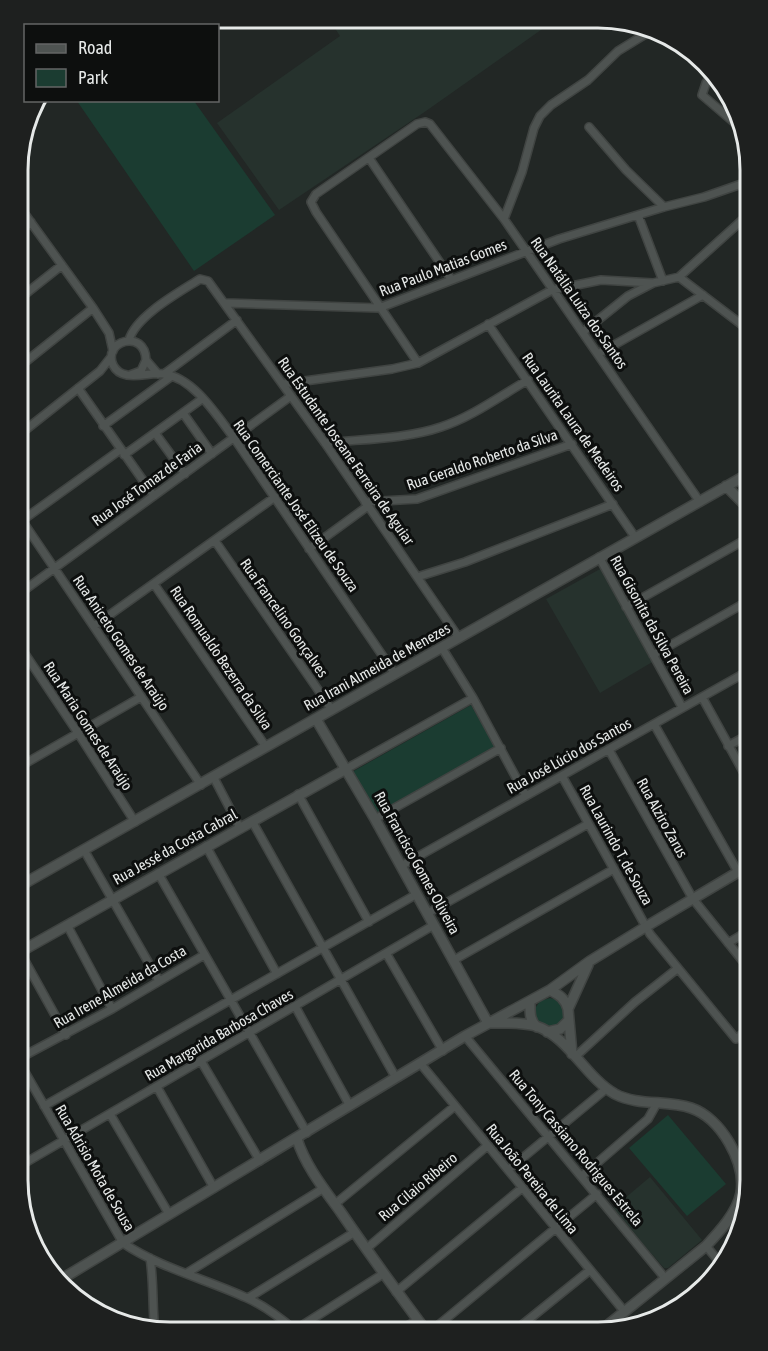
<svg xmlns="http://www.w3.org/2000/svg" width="768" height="1351" font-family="'Asap Condensed',sans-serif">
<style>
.built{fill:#26322d}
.green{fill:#1b3c31}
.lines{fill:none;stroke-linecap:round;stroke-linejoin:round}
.street-casing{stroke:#404442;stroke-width:10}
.secondary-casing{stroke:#404442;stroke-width:12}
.street{stroke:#4e5351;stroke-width:7}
.secondary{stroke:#4e5351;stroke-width:9}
.labels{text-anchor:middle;stroke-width:6;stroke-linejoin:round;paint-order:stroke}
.street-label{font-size:15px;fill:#e6e9e8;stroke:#0d0f0e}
.rim{fill:none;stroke:#e6e9e8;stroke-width:3}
</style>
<rect width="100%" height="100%" fill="#222725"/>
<!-- built -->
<path class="built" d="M329,19L555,20L426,111L279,210L217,123L340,36Z
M600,569L654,661L600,693L546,599Z
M650,1177L702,1240L668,1268H664L612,1209Z"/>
<!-- green -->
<path class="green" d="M77,101H194L275,215L194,271Z
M471,705L495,747L376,815L352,772Z
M550,998C562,1000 564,1006 566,1017L555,1030L537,1024L534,1010L540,1001Z
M668,1115L726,1184L687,1216L629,1148Z"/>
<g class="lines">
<!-- street casing -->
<g class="street-casing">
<path id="street" d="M711,75L706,83L702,95L743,130
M589,127L626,170L664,207
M369,158L451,279
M19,206L93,308L109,333L113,351
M638,215L663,281
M504,219L522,172L534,128L540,116L551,105L588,80L618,51L649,32
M19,232L31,222
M679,277L750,331
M19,299L62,265
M226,303L379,308L559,239L664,207L704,197L750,181
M488,324L635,537
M583,332L628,296L653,283L679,277L750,213
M129,340C136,316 178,293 200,279L208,281L325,443L459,638
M598,354L703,295
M146,360L158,374
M418,363L316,212L311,202L316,194L417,124L425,122L430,124L504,219L700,502
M19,367L93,308
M164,374L237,320
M130,375L141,371L146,360C145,328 102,341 113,365C116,371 121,374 127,375C141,377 152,372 164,374C194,378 217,416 234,438L395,674
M283,384L392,369L418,363L552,290L601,280L653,283
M78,388L154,496
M183,413L212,454
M103,426L172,376
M155,433L185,474
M19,435L100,371L111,357
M325,443C362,439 406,439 441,427C472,417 500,396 528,380
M124,455L202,399
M365,502L417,499L572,444
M19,516L201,785
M20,522L120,450
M215,541L332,710
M309,549L368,506
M599,557L682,707
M417,577L465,562L613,504
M154,584L266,747
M19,594L291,396
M626,607L750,537
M94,626L275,497
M19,645L78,733L135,822
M442,648L473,698L526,796
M653,655L750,600
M702,697L750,784
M654,724L738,872
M728,746L750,734
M609,750L693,899L750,970
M19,767L141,697
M346,769L473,698
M562,776L650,934L736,1039L750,1028
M214,778L240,828
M298,794L369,922
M375,819L501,748
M252,821L396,1078
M206,846L277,974
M84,850L159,981
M401,866L750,670
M158,873L307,1133
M428,913L588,824
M67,925L112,1009
M728,943L750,930
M20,952L66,1035
M386,953L443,1051
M454,960L614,869
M295,1006L350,1106
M465,1036L665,1278
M575,1057L635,1002L677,969
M18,1059L112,1009L204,955
M18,1060L123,1243C160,1268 206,1279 247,1298C265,1306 282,1319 297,1332
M201,1061L260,1161
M420,1063L624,1311
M157,1087L214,1188
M44,1106L417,894
M110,1114L169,1214
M18,1167L434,925
M508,1170L606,1089
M582,1176L648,1119L657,1103
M335,1204L455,1106
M706,1246L722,1265
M366,1249L487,1146
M150,1258C154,1283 152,1307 155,1332
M187,1273L324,1188
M396,1292L522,1188
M248,1298L355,1232
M295,1330L383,1274
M430,1332L597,1194
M512,1333L590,1270"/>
</g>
<!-- secondary casing -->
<g class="secondary-casing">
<path id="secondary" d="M726,486L750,510
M316,719L375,819L488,1023
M18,887L750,473
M18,953L346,769
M550,990C559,995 565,998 568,1009
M530,1001C530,1010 529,1021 537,1027
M490,1023C505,1023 521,1022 536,1026C569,1037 585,1077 615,1094C638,1106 667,1100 691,1108C721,1118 746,1162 741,1193C737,1213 719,1232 706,1246L598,1333
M547,1032L560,1029L568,1021
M572,1054L568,1009L588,965
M297,1139C305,1165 324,1189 340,1211C368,1252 397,1292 427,1332
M60,1280L465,1036L550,990L590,961L647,926L750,865
M399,1332L418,1321"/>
</g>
<!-- street -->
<use href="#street" class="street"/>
<!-- secondary -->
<use href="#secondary" class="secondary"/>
</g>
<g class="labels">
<!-- street labels -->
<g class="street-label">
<text transform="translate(443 268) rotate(-21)" y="5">Rua Paulo Matias Gomes</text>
<text transform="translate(579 303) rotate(55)" y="5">Rua Natália Luiza dos Santos</text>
<text transform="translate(573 422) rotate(55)" y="5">Rua Laurita Laura de Medeiros</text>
<text transform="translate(346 451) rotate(55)" y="5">Rua Estudante Joseane Ferreira de Aguiar</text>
<text transform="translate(482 460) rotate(-19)" y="5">Rua Geraldo Roberto da Silva</text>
<text transform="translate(147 484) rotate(-36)" y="5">Rua José Tomaz de Faria</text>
<text transform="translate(296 506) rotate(55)" y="5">Rua Comerciante José Elizeu de Souza</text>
<text transform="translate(284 618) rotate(55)" y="5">Rua Francelino Gonçalves</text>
<text transform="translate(652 625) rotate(61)" y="5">Rua Gisonita da Silva Pereira</text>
<text transform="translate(121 643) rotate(56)" y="5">Rua Aniceto Gomes de Araújo</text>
<text transform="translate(221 658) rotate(56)" y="5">Rua Romualdo Bezerra da Silva</text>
<text transform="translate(377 667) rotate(-29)" y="5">Rua Irani Almeida de Menezes</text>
<text transform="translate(88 726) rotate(57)" y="5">Rua Maria Gomes de Araújo</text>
<text transform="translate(569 756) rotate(-29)" y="5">Rua José Lúcio dos Santos</text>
<text transform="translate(662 818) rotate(61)" y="5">Rua Alziro Zarus</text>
<text transform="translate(616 845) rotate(61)" y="5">Rua Laurindo T. de Souza</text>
<text transform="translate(175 847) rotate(-29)" y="5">Rua Jessé da Costa Cabral</text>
<text transform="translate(417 863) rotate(61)" y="5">Rua Francisco Gomes Oliveira</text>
<text transform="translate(120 987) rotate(-30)" y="5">Rua Irene Almeida da Costa</text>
<text transform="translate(219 1035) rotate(-30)" y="5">Rua Margarida Barbosa Chaves</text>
<text transform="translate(576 1148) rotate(50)" y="5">Rua Tony Cassiano Rodrigues Estrela</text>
<text transform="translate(95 1168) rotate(60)" y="5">Rua Adrisio Mota de Sousa</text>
<text transform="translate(532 1179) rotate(51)" y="5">Rua João Pereira de Lima</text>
<text transform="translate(418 1187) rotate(-40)" y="5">Rua Cilaio Ribeiro</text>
</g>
</g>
<!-- crop -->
<path d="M0 0H768V1351H0ZM170 28H598A142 142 0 0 1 740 170V1180A142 142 0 0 1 598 1322H170A142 142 0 0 1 28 1180V170A142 142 0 0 1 170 28Z" fill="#1e201f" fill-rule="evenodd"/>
<path class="rim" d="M170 28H598A142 142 0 0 1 740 170V1180A142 142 0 0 1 598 1322H170A142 142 0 0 1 28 1180V170A142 142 0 0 1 170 28Z"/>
<!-- legend -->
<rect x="24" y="24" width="195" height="78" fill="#0d0f0e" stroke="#646665" stroke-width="1.5"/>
<rect x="36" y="44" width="30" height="9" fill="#4e5351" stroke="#646665" stroke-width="1.5"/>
<text x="78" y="54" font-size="18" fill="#e6e9e8">Road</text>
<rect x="36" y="69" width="30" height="18" fill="#1b3c31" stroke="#646665" stroke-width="1.5"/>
<text x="78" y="84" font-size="18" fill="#e6e9e8">Park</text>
</svg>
